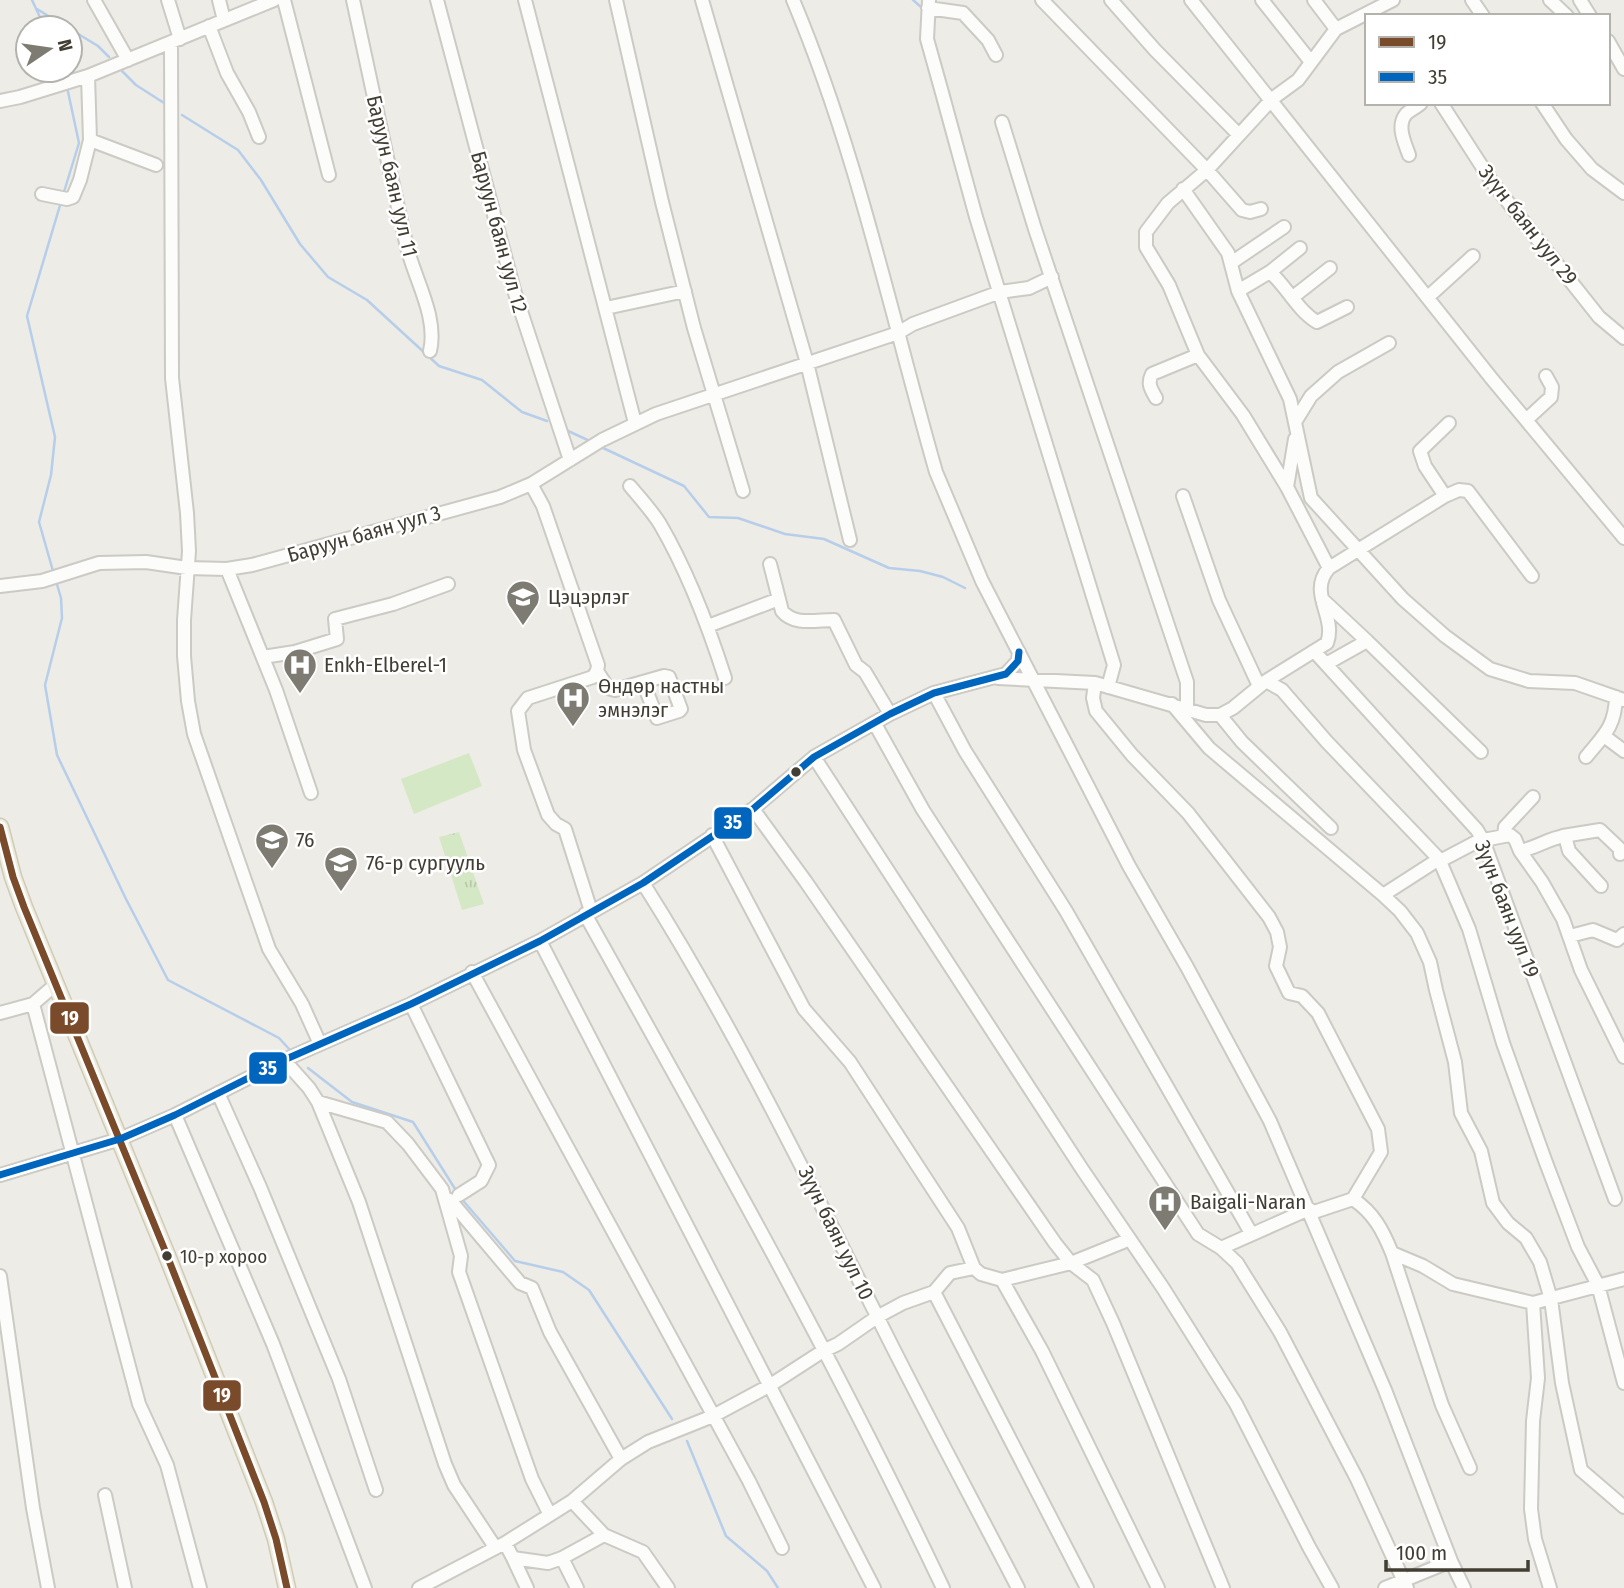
<svg xmlns="http://www.w3.org/2000/svg" width="1624" height="1588" font-family="'Fira Sans Condensed',sans-serif">
<style>
.park{fill:url(#park-tufts)}
.garden{fill:#d5e8c6}
.lines{fill:none;stroke-linecap:round;stroke-linejoin:round}
.stream{stroke:#b7ceea;stroke-width:2.5}
.minor-casing{stroke:#cbcac4;stroke-width:16}
.major-casing{stroke:#cfcbb4;stroke-width:19}
.minor{stroke:#fcfcfb;stroke-width:12}
.major{stroke:#efede2;stroke-width:16}
.bus-1-casing{stroke:#fff;stroke-width:12}
.bus-2-casing{stroke:#fff;stroke-width:12}
.bus-1{stroke:#7a4b2a;stroke-width:7}
.bus-2{stroke:#0065bd;stroke-width:7}
.bus-dot{fill:#423e33;stroke:#fff;stroke-width:2.5}
.labels{text-anchor:middle;stroke-width:5;stroke-linejoin:round;paint-order:stroke}
.bus-label{font-size:19px;fill:#423e33;stroke:#fff;text-anchor:start}
.street-label{font-size:21px;fill:#423e33;stroke:#fff}
.poi-label{font-size:21px;fill:#423e33;stroke:#fff;text-anchor:start}
.line-badge{stroke:#fff;stroke-width:2.5}
.badge-label{font-size:19px;text-anchor:middle;font-weight:bold;fill:#fff}
</style>
<defs>
<pattern id="park-tufts" width="24" height="20" patternUnits="userSpaceOnUse" patternTransform="scale(1.75)"><rect width="24" height="20" fill="#d5e8c6"/><path d="M3 7l-1-3M5 7V3M7 7l1-3M15 17l-1-3M17 17v-4M19 17l1-3" fill="none" stroke="#b8c8ab"/></pattern>
</defs>
<rect width="100%" height="100%" fill="#edece6"/>
<!-- park -->
<path class="park" d="M459,832L484,904L462,910L439,837Z"/>
<!-- garden -->
<path class="garden" d="M469,753L482,786L414,814L401,779Z"/>
<g class="lines">
<!-- stream -->
<path class="stream" d="M32,0L45,28
M913,0L921,7
M37,9L68,28
M70,29L98,46L109,57
M61,70L65,80
M122,71L136,85L164,103
M182,115L238,150L261,180L300,244L328,277L367,300L439,366L482,380L522,412L547,421
M63,195L79,143L67,87
M566,430L592,442
M601,447L684,486L709,517L738,518L785,534L824,539L889,568L920,571L943,577L965,588
M53,571L39,522L51,475L55,437L27,316L61,202
M56,581L61,598L62,618L45,685L57,755L126,899L168,980L279,1038L290,1050
M308,1068L352,1102L413,1122L457,1192
M460,1197L515,1261L563,1272L589,1290L672,1419
M687,1441L726,1536L767,1571L778,1588"/>
<!-- minor casing -->
<g class="minor-casing">
<path id="minor" d="M94,0L128,60
M168,0L180,39
M219,0L224,20
M284,0L329,175
M353,0C371,82 388,165 407,247C415,280 438,317 430,351
M437,0L514,290L570,460
M525,0L635,423
M616,0L662,202L694,328L743,491
M702,0L807,363L850,540
M793,0C857,152 891,315 936,472L982,581L1063,738L1129,866L1187,967L1270,1121L1385,1390L1451,1561L1464,1588
M929,0L927,39L941,89L976,217L1114,665L1108,687
M1042,0L1207,170L1242,210L1250,212L1261,209
M1111,0L1155,50L1238,134
M1191,0L1492,379L1624,538
M1262,0L1311,62
M1314,0L1336,29
M1472,0L1483,16
M1550,0L1567,16
M1580,0L1590,16
M928,8L963,13L988,40L996,55
M209,26L227,73L249,112L259,137
M1608,41L1624,69
M171,43L172,378L187,513L189,551L184,620V656L188,701L194,734L269,949L302,1004L320,1044
M88,76L90,140L156,165
M0,101L20,97L88,76L274,0
M1441,103L1492,182L1599,317L1624,338
M1542,103L1566,139L1592,169L1624,193
M1002,122L1035,229L1187,682V709
M1409,155C1405,143 1396,126 1406,114C1410,110 1417,107 1421,103
M1183,189L1228,253L1238,291L1290,399L1311,498L1403,599L1445,636L1490,669L1529,681L1575,683L1624,700
M42,194L67,199L73,197L80,180L90,140
M1231,263L1284,227
M1270,272C1287,287 1298,311 1317,322L1347,307
M1238,291L1270,272L1300,248
M1293,297L1330,268
M1428,297L1473,256
M606,308L685,291
M1156,398C1151,389 1147,384 1152,374L1198,355
M1526,420L1551,397L1552,387L1546,376
M1295,422L1311,396L1338,372L1389,343
M531,484L543,506L598,665L597,671L593,677L528,698L518,711L524,750L548,815L556,824L565,829L591,911
M630,486C640,498 652,511 660,524C688,572 708,625 725,678
M1287,487L1295,439
M1183,496L1219,600L1259,686
M1445,496L1425,466L1420,451L1449,423
M770,564L782,611C794,626 816,620 834,620L856,665L865,672L890,714
M1329,568L1287,487L1243,415L1198,355L1169,285L1146,247V232L1168,203L1207,170L1272,99L1298,80L1336,29L1393,0
M227,569L276,690L311,793
M0,586L42,581L99,563L146,562L187,568L227,569L252,565L500,497L531,484L602,440L656,414L898,333L913,324L1000,292L1029,288L1052,277
M1322,599L1367,641
M708,626L779,599
M1314,651L1477,830L1483,840L1615,1199
M263,657L295,652L337,639L335,619L393,604L448,584
M1326,664L1367,641L1481,752
M597,671L608,688L615,690L664,676L669,677L681,709L679,711L657,718L643,682
M998,678L1095,683L1206,715H1220L1233,708L1266,681L1327,643C1337,616 1307,593 1329,568L1445,496L1459,490L1468,491L1532,576
M1266,681L1282,690L1327,742L1439,859L1469,929L1503,1043L1545,1160L1578,1247L1598,1285L1624,1383
M1095,683L1093,698L1096,711L1132,755L1188,813L1269,917L1277,932L1280,947L1276,966L1289,993L1302,996L1318,1013L1378,1129L1381,1152L1353,1199
M934,693L965,751L1066,911L1251,1233
M1172,704L1209,748L1383,895L1400,911L1417,933L1430,962L1436,990L1455,1062L1461,1113L1481,1151L1493,1203L1508,1223L1526,1238L1540,1262L1551,1299L1562,1383L1581,1470L1624,1507
M1220,715L1242,742L1331,828
M875,724L923,810L1198,1234L1221,1248L1237,1263L1280,1332L1357,1479L1407,1588
M1604,736L1624,751
M814,757L1082,1169L1163,1288L1236,1404L1309,1547L1332,1588
M1586,757C1604,735 1615,727 1616,697
M753,809L806,882L1055,1243L1071,1263L1093,1280L1113,1323L1223,1588
M712,835L804,1009L850,1062L958,1228L974,1268
M1504,836L1505,827L1533,797
M1563,836L1600,830L1620,849V854
M1520,851C1536,848 1549,838 1565,836L1569,851L1601,886
M1440,861L1478,841L1510,835L1515,839L1520,851L1542,882L1563,919L1581,970L1624,1057
M643,883C731,1022 803,1169 877,1316C922,1407 971,1497 1018,1588
M1383,895L1439,859
M585,914C709,1136 834,1358 943,1588
M1570,936L1593,930L1617,940L1624,934
M540,941L874,1588
M472,972L749,1481L782,1548
M33,1004L139,1404L167,1465L200,1588
M411,1004L489,1165L481,1181L459,1195
M0,1013L33,1004L55,985
M284,1060L309,1088L318,1102L359,1202L445,1464L454,1485L495,1547
M218,1093L260,1187L339,1379L376,1490
M318,1102L387,1122L408,1144L442,1189L461,1256L459,1272L532,1479L550,1515
M175,1115L273,1344L365,1588
M0,1175L120,1139L175,1115L284,1060L411,1004L540,941L643,883L753,809L814,757L890,714L934,693L1006,674L1018,661L1019,652
M450,1200L520,1283L532,1288L550,1332L621,1459
M1221,1248L1309,1209L1314,1212L1353,1199C1374,1213 1383,1231 1392,1253L1423,1266L1453,1284L1533,1303L1624,1279
M1392,1253L1442,1405L1470,1468
M0,1276L33,1508L48,1588
M1002,1280L1042,1351L1158,1588
M934,1292L1087,1588
M1533,1303L1538,1378L1533,1421L1531,1509L1535,1539L1550,1588
M105,1495L125,1588
M572,1501L604,1535L643,1552L668,1588
M505,1543L572,1501L621,1459L648,1442L713,1416L769,1386L823,1351L838,1344L877,1317L903,1303L934,1292L950,1273L974,1268L981,1274L1002,1280L1071,1263L1128,1240
M513,1558L527,1588
M562,1558L577,1588
M419,1588L505,1543L513,1558L548,1563L562,1558L604,1535
M1385,1588L1451,1561"/>
</g>
<!-- major casing -->
<g class="major-casing">
<path id="major" d="M0,827L13,877L24,907L166,1253L264,1502L276,1539L287,1588"/>
</g>
<!-- minor -->
<use href="#minor" class="minor"/>
<!-- major -->
<use href="#major" class="major"/>
<!-- bus-1 casing -->
<g class="bus-1-casing">
<path id="bus-1" d="M0,827L13,877L24,907L166,1253L264,1502L276,1539L287,1588"/>
</g>
<!-- bus-2 casing -->
<g class="bus-2-casing">
<path id="bus-2" d="M0,1175L120,1139L175,1115L284,1060L411,1004L540,941L643,883L753,809L814,757L890,714L934,693L1006,674L1018,661L1019,652"/>
</g>
<!-- bus-1 -->
<use href="#bus-1" class="bus-1"/>
<!-- bus-2 -->
<use href="#bus-2" class="bus-2"/>
</g>
<!-- icons -->
<defs>
<g id="school-pin" transform="scale(1.75)"><path d="M0 17L-7.5 6A9.5 9.5 0 1 1 7.5 6Z" fill="#7e7b72" stroke="#fff"/><path d="M0-5L7-2L0 1L-7-2ZM-4 1L0 2.5L4 1V4Q0 6-4 4Z" fill="#fff"/></g>
<g id="hospital-pin" transform="scale(1.75)"><path d="M0 17L-7.5 6A9.5 9.5 0 1 1 7.5 6Z" fill="#7e7b72" stroke="#fff"/><path d="M-5-5h3v3.5h4V-5h3V5h-3V1.5h-4V5h-3Z" fill="#fff"/></g>
</defs>
<g fill-rule="evenodd">
<use href="#school-pin" x="523" y="597"/>
<use href="#hospital-pin" x="300" y="665"/>
<use href="#hospital-pin" x="573" y="698"/>
<use href="#school-pin" x="272" y="840"/>
<use href="#school-pin" x="341" y="863"/>
<use href="#hospital-pin" x="1165" y="1202"/>
</g>
<!-- markers -->
<g class="bus-dot">
<circle cx="796" cy="772" r="6"/>
<circle cx="167" cy="1256" r="6"/>
</g>
<g class="labels">
<!-- bus labels -->
<g class="bus-label">
<text x="180" y="1263">10-р хороо</text>
</g>
<!-- street labels -->
<g class="street-label">
<text transform="translate(392 176) rotate(77)" y="7">Баруун баян уул 11</text>
<text transform="translate(1528 225) rotate(52)" y="7">Зүүн баян уул 29</text>
<text transform="translate(499 232) rotate(75)" y="7">Баруун баян уул 12</text>
<text transform="translate(364 534) rotate(-16)" y="7">Баруун баян уул 3</text>
<text transform="translate(1507 909) rotate(69)" y="7">Зүүн баян уул 19</text>
<text transform="translate(836 1233) rotate(64)" y="7">Зүүн баян уул 10</text>
</g>
<!-- poi labels -->
<g class="poi-label">
<text x="548" y="604">Цэцэрлэг</text>
<text x="324" y="672">Enkh-Elberel-1</text>
<text x="598" y="693">Өндөр настны<tspan x="598" dy="24">эмнэлэг</tspan></text>
<text x="296" y="847">76</text>
<text x="366" y="870">76-р сургууль</text>
<text x="1190" y="1209">Baigali-Naran</text>
</g>
</g>
<g class="line-badge">
<rect x="713" y="806" width="40" height="34" rx="7" fill="#0065bd"/>
<rect x="49" y="1001" width="41" height="34" rx="7" fill="#7a4b2a"/>
<rect x="248" y="1051" width="40" height="34" rx="7" fill="#0065bd"/>
<rect x="202" y="1379" width="40" height="33" rx="7" fill="#7a4b2a"/>
</g>
<g class="badge-label">
<text x="733" y="829">35</text>
<text x="70" y="1025">19</text>
<text x="268" y="1075">35</text>
<text x="222" y="1402">19</text>
</g>
<!-- legend -->
<rect x="1365" y="14" width="245" height="91" fill="#ffffff" stroke="#b3b2ad" stroke-width="2"/>
<rect x="1379" y="37" width="35" height="10" fill="#7a4b2a" stroke="#b3b2ad" stroke-width="2"/>
<text x="1428" y="49" font-size="21" fill="#423e33">19</text>
<rect x="1379" y="72" width="35" height="10" fill="#0065bd" stroke="#b3b2ad" stroke-width="2"/>
<text x="1428" y="84" font-size="21" fill="#423e33">35</text>
<!-- north arrow -->
<g transform="translate(49 49) rotate(77)"><circle r="33" fill="#ffffff" stroke="#b3b2ad" stroke-width="2"/>
<path d="M0-5L12 26L0 18L-12 26Z" fill="#7e7b72"/>
<text y="-10" font-size="19" font-weight="bold" text-anchor="middle" fill="#423e33">N</text>
</g>
<!-- scale -->
<path d="M1386 1560v10h142v-10" fill="none" stroke="#423e33" stroke-width="3.5"/>
<text x="1396" y="1560" font-size="21" fill="#423e33" stroke="#ffffff" stroke-width="5" paint-order="stroke">100 m</text>
</svg>
